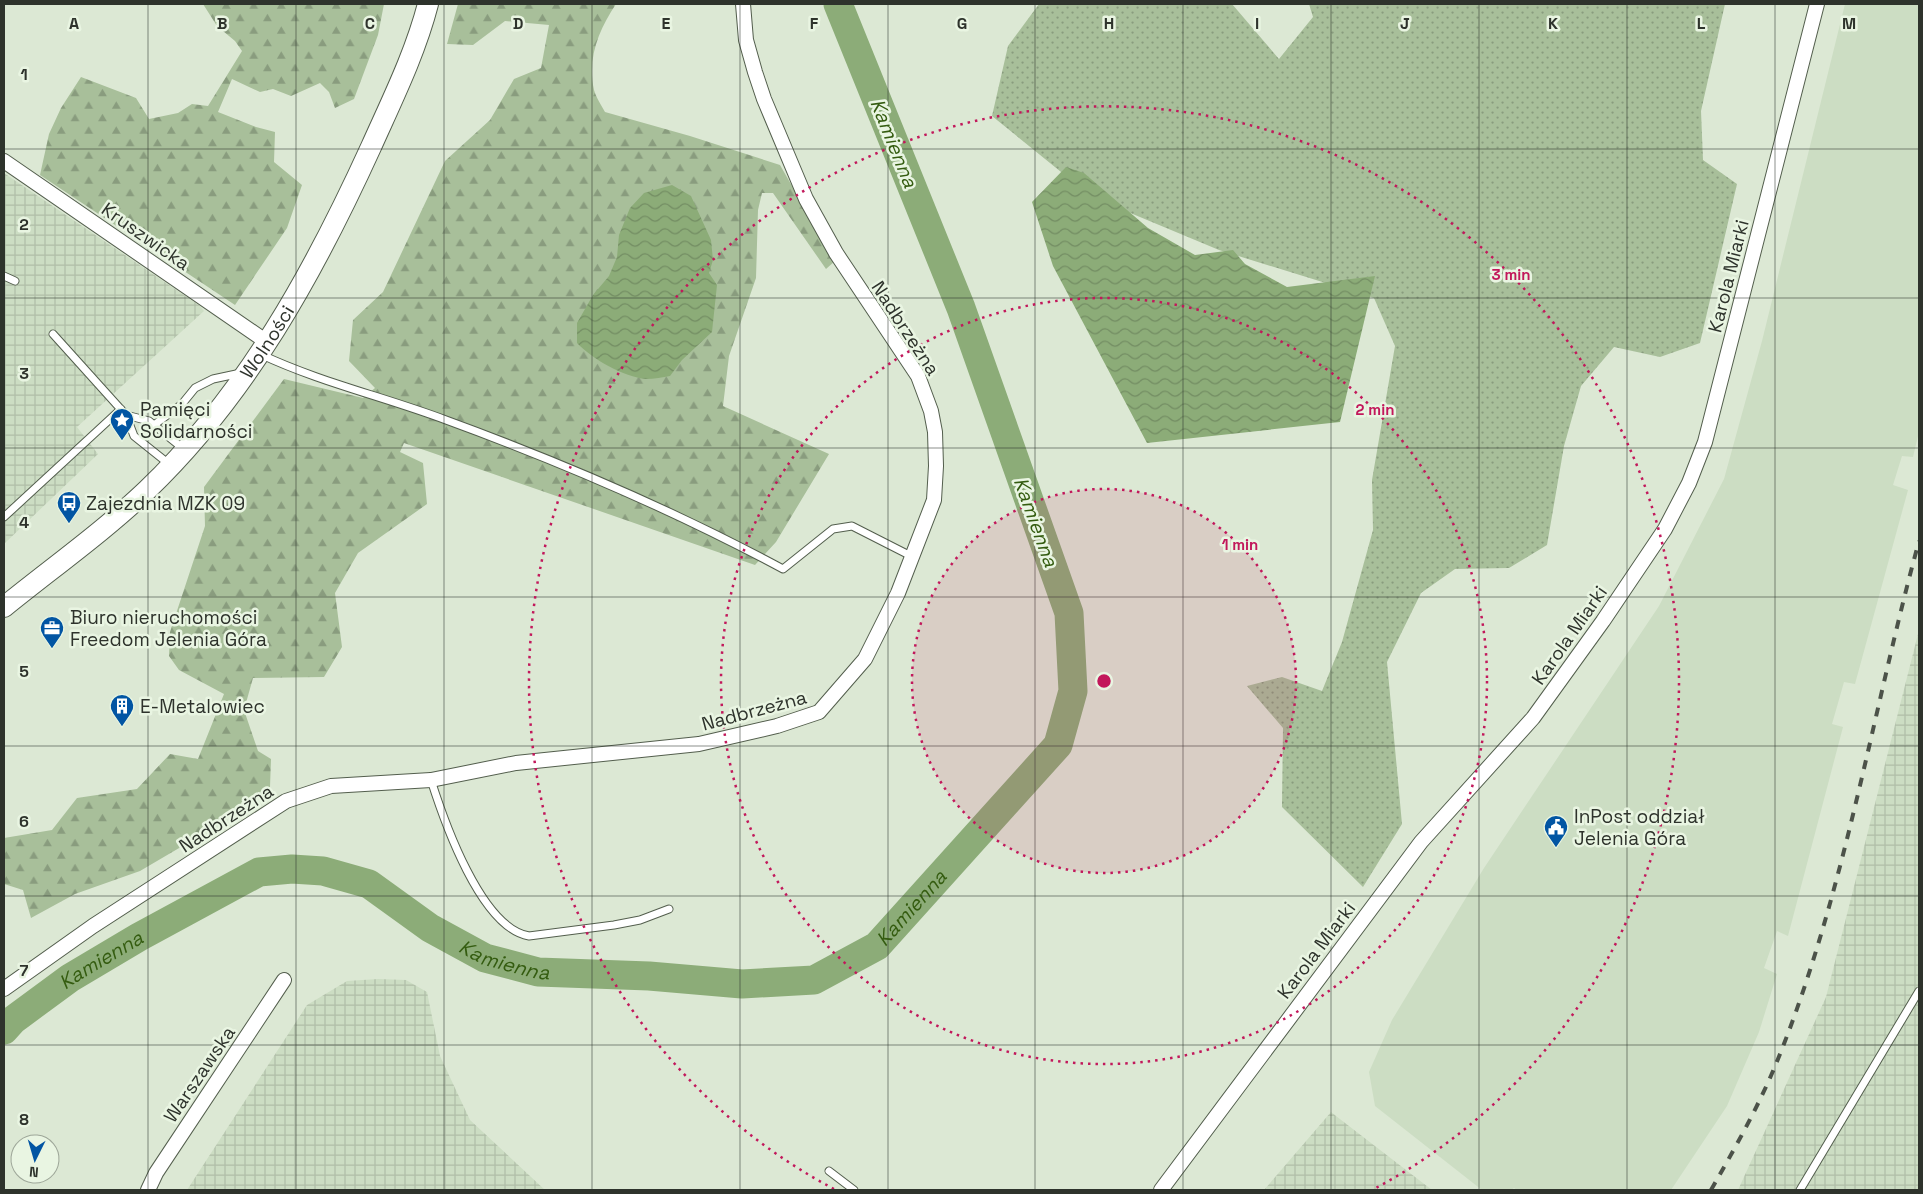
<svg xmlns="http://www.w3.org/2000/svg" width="1923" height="1194" font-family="'Space Grotesk',sans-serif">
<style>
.built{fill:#ccddc3}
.industrial{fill:url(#industrial-grid)}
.grass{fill:url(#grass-dots)}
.forest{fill:url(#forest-firs)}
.water{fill:url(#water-waves)}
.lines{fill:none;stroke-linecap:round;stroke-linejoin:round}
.river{stroke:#8cac78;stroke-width:29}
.lane-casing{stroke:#535e4d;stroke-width:9}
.street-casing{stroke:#535e4d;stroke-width:16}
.secondary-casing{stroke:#535e4d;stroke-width:22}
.lane{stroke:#fff;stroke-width:7}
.street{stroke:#fff;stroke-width:14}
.secondary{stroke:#fff;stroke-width:20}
.rail{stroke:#4c5249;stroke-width:4;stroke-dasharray:9 9;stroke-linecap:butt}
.grid{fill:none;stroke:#2e332c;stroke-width:1;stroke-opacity:0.55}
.ring{fill:none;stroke:#c2185b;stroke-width:2.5;stroke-dasharray:2.5 5}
.labels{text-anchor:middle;stroke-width:5;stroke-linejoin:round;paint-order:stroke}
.street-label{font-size:19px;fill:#2e332c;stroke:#e9f5e2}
.poi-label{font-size:19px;fill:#2e332c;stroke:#e9f5e2;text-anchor:start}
.water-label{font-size:20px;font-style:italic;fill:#345c10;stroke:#e9f5e2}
.grid-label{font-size:16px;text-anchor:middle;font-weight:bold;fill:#2e332c;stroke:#e9f5e2;stroke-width:5;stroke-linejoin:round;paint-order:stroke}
.centre{fill:#c2185b;stroke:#e9f5e2;stroke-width:2.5}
.ring-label{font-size:15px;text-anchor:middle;font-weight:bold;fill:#c2185b;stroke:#e9f5e2;stroke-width:5;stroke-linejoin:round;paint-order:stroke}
</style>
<defs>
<pattern id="industrial-grid" width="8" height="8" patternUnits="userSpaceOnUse" patternTransform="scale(1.25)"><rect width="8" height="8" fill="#ccddc3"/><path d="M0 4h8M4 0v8" fill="none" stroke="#b0bea8"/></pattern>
<pattern id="grass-dots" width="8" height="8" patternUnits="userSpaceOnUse" patternTransform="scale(1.25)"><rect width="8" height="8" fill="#a8bf9a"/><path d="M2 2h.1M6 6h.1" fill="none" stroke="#899c7e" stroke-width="1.8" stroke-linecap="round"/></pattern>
<pattern id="forest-firs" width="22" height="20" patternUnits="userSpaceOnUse" patternTransform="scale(1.25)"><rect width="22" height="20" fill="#a8bf9a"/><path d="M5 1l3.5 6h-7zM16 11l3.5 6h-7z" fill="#899c7e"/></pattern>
<pattern id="water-waves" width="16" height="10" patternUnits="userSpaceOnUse" patternTransform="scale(1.25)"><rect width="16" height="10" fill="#8cac78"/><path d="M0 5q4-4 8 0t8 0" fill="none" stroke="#738d63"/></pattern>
</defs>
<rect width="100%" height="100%" fill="#dce8d4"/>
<!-- built -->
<path class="built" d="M1845,4H1919V432L1913,457L1902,456L1893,485L1908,490L1855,684L1844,682L1832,724L1843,727L1788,936L1777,931L1764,968L1777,974L1759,1032L1727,1106L1671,1190H1517L1514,1188L1511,1190H1482L1375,1106L1369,1072L1392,1020L1484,868L1659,606L1724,479L1762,341Z"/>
<!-- industrial -->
<path class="industrial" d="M4,173L200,306L204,311L77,427L98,454L4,544Z
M1919,630V1190H1738L1826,997Z
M378,979L406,980L427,992L440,1056L470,1120L545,1190H187L307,1005L347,981Z
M1331,1112L1336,1116L1432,1190H1264Z"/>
<!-- grass -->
<path class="grass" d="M1039,4H1232L1279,59L1313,17L1309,4H1725L1701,111L1703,160L1737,184L1700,343L1660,357L1614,347L1581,386L1564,446L1547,545L1509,568L1455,569L1421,593L1387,662L1402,824L1363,887L1282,807L1283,728L1247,686L1282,677L1322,691L1342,642L1373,530L1372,480L1395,346L1374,298L1219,250L1092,197L992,116L1008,46Z"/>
<!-- forest -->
<path class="forest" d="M203,4H384L378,35L354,99L335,108L329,92L320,83L291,96L273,89L260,92L232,79L218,112L256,127L275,132L274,162L302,185L287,228L235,305L40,175L49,134L61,108L81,77L136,98L149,119L178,113L192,104L208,106L242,51L235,41L217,26Z
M458,4H616C599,30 587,57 594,90C596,97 601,105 605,112L690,136L780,165L835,261L826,269L773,193H762L758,210L756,278L729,356L723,406L829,454L776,542L755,565L404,443L400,452L423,463L427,504L358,553L335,593L342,647L324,677L253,678L244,710L258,751L271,759L270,787L220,824L140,871L75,894L31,918L23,890L4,884V838L52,830L77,798L137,789L170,754L198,759L224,694L179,670L169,656L170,632L205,526L204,487L284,379L363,398L375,388L349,361L353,320L383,292L445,161L490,120L514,79L541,68L549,25L505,21L473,45L447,44Z"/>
<!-- water -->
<path class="water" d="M1066,167L1084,173L1148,228L1195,255L1233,250L1245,264L1287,287L1375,276L1340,422L1147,443L1053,266L1032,202Z
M672,185L691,196L711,240L713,260L709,273L717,285L712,332L682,360L670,376C663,377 654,379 646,379C624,377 592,359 577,343V323L593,295L609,276L617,257L619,235L630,208L644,193Z"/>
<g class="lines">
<!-- river -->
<path class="river" id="s1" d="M4,1030L13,1020L70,978L139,937L259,872L292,869L323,871L369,884L430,928L485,958L538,972L649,976L742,984L814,980L877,946L1058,745L1073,691L1069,613L961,308L838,4"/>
<!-- lane casing -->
<g class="lane-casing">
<path id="lane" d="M4,276L15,281
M53,334L126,415L149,421L185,450
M260,354C319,382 385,397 446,420C561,462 675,511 783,569L833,529L852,526L913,557
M126,415L134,436L169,464
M154,425L182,404L195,388L213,379L241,373
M4,517L121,409
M431,780C444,821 481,928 529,936L614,925L640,920L669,909
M829,1171L854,1190
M1800,1190L1919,991"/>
</g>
<!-- street casing -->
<g class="street-casing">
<path id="street" d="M4,161L267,342
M4,989L93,926L286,801L331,786L431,780L516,763L699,744L777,726L819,712L865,659L898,593L934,500L936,466L935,432L931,411L918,376L836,253L806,199L764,99L755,72L746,40L743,4
M148,1190L156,1173L284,980
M1161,1190L1421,842L1533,718L1603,621L1665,529L1689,483L1705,442L1817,4"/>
</g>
<!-- secondary casing -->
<g class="secondary-casing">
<g id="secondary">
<path id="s2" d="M4,607C52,568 103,532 147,490C247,394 314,272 371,147C392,100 415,54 428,4"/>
</g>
</g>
<!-- lane -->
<use href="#lane" class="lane"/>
<!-- street -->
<use href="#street" class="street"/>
<!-- secondary -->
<use href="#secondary" class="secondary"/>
<!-- rail -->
<path class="rail" d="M1711,1190C1735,1148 1760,1104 1778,1059C1845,893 1872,713 1919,541"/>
</g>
<!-- grid -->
<path class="grid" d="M148,4V1190M296,4V1190M444,4V1190M592,4V1190M740,4V1190M888,4V1190M1035,4V1190M1183,4V1190M1331,4V1190M1479,4V1190M1627,4V1190M1775,4V1190M4,149H1919M4,298H1919M4,448H1919M4,597H1919M4,746H1919M4,896H1919M4,1045H1919"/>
<!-- distance rings -->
<circle cx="1104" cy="681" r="192" fill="#c2185b" fill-opacity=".12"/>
<g class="ring">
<circle cx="1104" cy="681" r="192"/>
<circle cx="1104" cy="681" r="383"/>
<path d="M834 1189A575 575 0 1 1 1374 1189"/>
</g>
<!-- icons -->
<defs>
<g id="sight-pin" transform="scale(1.25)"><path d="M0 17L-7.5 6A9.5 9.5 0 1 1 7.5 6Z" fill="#0255a3" stroke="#e9f5e2"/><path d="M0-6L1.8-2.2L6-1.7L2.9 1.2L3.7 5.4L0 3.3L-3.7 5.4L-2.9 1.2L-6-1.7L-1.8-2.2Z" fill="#fff"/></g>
<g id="bus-pin" transform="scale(1.25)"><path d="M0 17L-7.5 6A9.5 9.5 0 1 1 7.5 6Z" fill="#0255a3" stroke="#e9f5e2"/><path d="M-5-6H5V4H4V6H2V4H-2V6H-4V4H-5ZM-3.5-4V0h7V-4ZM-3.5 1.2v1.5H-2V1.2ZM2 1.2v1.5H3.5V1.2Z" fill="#fff"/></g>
<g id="office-pin" transform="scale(1.25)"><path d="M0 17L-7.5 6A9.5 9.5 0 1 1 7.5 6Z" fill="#0255a3" stroke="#e9f5e2"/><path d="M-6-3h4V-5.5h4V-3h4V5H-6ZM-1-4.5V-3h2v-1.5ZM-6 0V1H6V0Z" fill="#fff"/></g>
<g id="building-pin" transform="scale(1.25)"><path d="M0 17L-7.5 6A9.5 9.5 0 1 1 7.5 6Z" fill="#0255a3" stroke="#e9f5e2"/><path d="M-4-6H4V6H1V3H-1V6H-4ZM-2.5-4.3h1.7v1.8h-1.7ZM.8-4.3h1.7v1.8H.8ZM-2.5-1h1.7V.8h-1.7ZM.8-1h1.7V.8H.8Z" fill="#fff"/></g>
<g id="civic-pin" transform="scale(1.25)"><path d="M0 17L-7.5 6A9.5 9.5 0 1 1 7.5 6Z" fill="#0255a3" stroke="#e9f5e2"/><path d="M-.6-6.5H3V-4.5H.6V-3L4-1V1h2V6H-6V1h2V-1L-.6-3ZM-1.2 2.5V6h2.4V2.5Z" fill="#fff"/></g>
</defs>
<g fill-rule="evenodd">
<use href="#sight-pin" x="122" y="420"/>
<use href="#bus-pin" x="69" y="503"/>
<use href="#office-pin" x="52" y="628"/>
<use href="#building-pin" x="122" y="706"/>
<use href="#civic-pin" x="1556" y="827"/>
</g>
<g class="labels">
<!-- street labels -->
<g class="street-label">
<text transform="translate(146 236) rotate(35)" y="7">Kruszwicka</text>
<text transform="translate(1728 276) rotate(-76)" y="7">Karola Miarki</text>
<text transform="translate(906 328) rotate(57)" y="7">Nadbrzeżna</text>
<text dy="7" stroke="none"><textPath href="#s2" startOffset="376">Wolności</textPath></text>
<text transform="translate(1569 635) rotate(-55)" y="7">Karola Miarki</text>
<text transform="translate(754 710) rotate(-15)" y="7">Nadbrzeżna</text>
<text transform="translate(226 818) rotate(-33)" y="7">Nadbrzeżna</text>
<text transform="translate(1316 950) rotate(-53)" y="7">Karola Miarki</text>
<text transform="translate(199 1074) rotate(-56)" y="7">Warszawska</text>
</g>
<!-- poi labels -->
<g class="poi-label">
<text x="140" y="416">Pamięci<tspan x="140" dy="22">Solidarności</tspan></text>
<text x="86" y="510">Zajezdnia MZK 09</text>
<text x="70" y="624">Biuro nieruchomości<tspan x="70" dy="22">Freedom Jelenia Góra</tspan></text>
<text x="140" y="713">E-Metalowiec</text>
<text x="1574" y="823">InPost oddział<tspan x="1574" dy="22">Jelenia Góra</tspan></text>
</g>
<!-- water labels -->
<g class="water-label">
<text transform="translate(894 143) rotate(68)" y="7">Kamienna</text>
<text transform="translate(1036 522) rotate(70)" y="7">Kamienna</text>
<text dy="7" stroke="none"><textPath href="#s1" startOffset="1005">Kamienna</textPath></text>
<text dy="7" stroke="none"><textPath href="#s1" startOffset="570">Kamienna</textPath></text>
<text dy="7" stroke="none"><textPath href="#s1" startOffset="120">Kamienna</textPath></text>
</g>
</g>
<g class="grid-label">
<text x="74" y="29">A</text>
<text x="222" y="29">B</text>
<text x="370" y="29">C</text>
<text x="518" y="29">D</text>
<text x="666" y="29">E</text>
<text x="814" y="29">F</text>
<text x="962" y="29">G</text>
<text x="1109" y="29">H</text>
<text x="1257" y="29">I</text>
<text x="1405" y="29">J</text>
<text x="1553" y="29">K</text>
<text x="1701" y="29">L</text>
<text x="1849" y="29">M</text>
<text x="24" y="80">1</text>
<text x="24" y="230">2</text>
<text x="24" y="379">3</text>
<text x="24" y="528">4</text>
<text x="24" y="677">5</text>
<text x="24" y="827">6</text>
<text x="24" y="976">7</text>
<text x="24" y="1125">8</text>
</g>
<circle cx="1104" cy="681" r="8" class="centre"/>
<g class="ring-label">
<text x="1511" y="280">3 min</text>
<text x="1375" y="415">2 min</text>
<text x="1240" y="550">1 min</text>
</g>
<!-- border -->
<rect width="1923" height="1194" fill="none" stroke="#2e332c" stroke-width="10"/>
<!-- north arrow -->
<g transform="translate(35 1159) rotate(185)"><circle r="24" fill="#e9f5e2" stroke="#9ea799"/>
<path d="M0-4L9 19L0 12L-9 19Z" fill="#0255a3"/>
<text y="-8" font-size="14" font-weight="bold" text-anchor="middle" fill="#2e332c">N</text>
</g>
</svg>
